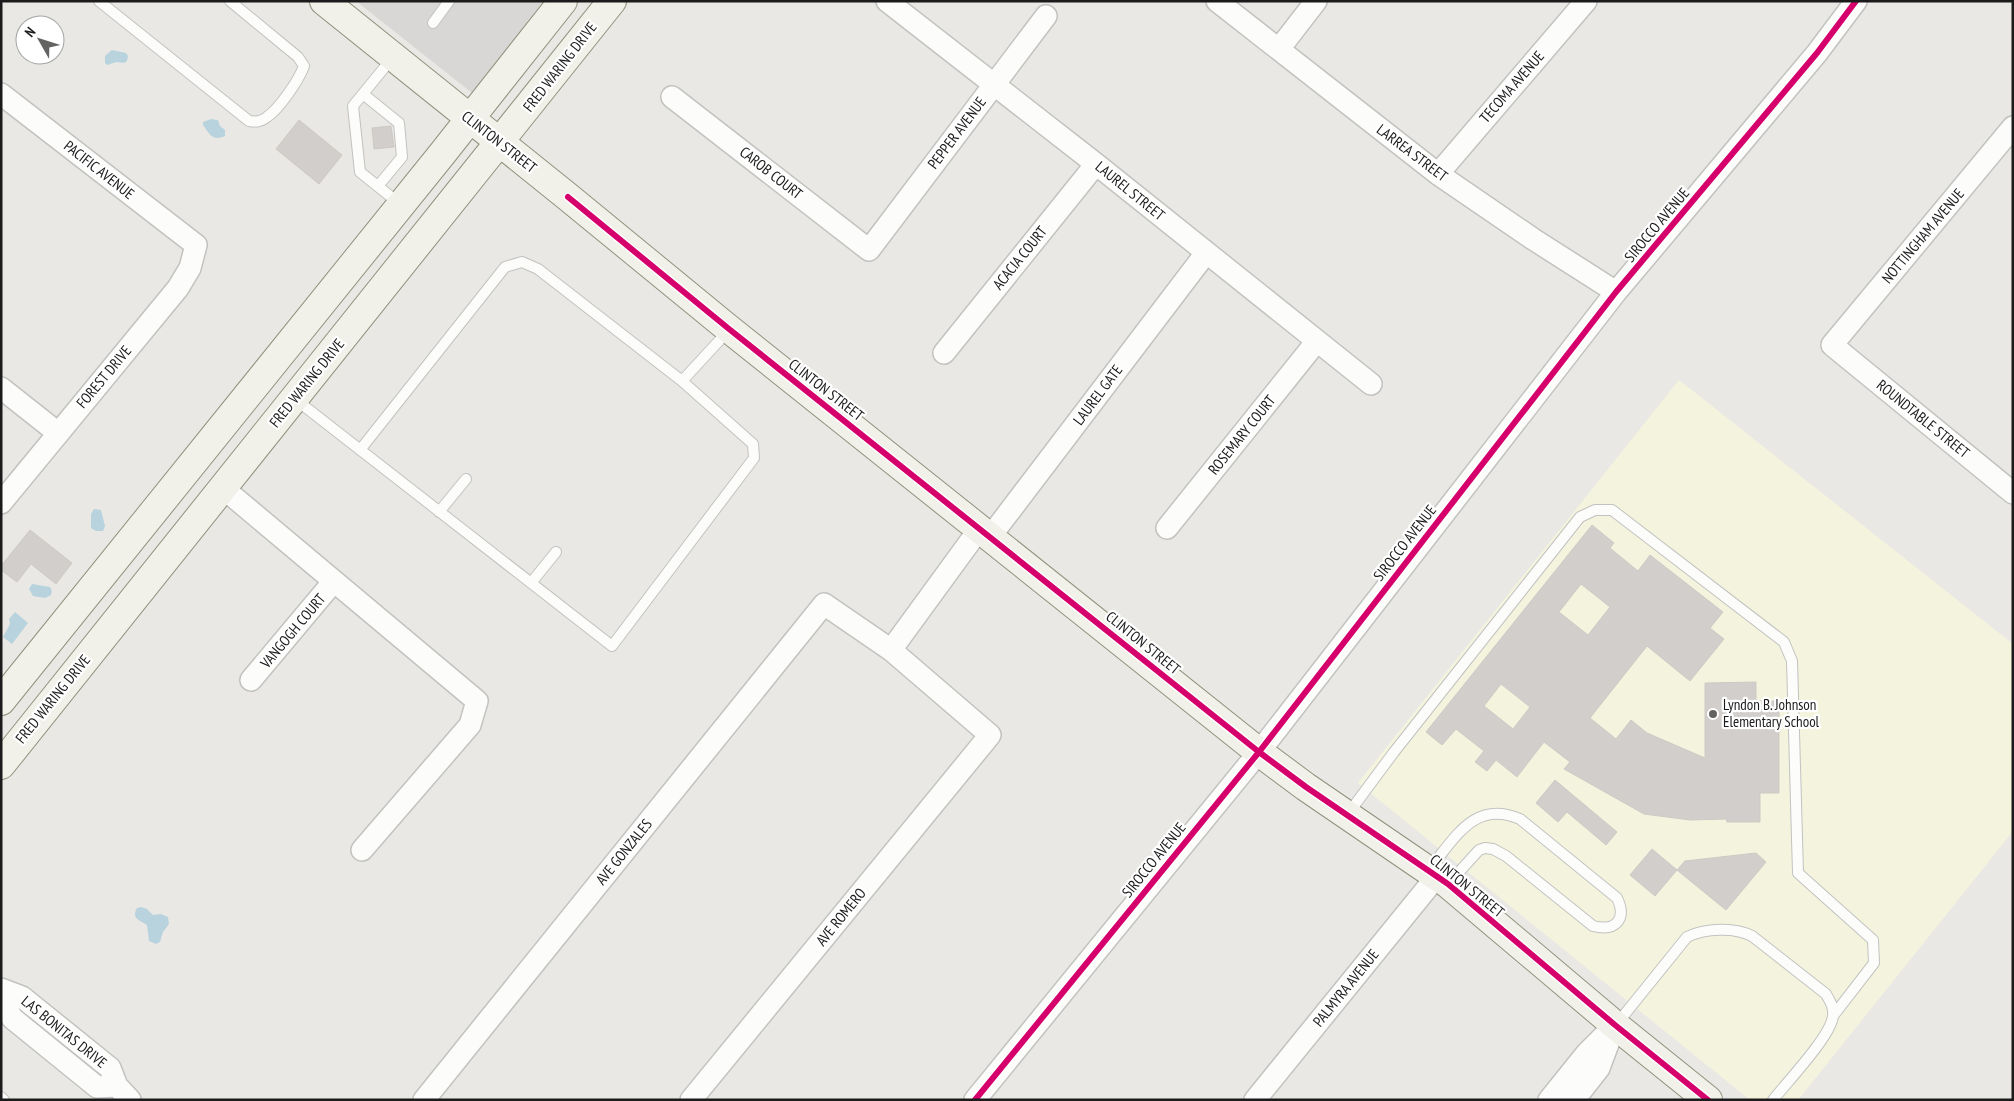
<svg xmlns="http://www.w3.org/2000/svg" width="2014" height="1101" font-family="'PT Sans Narrow',sans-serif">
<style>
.residential{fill:#d9d7d5}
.education{fill:#f4f4de}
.water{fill:#b8d3dd}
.building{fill:#d1cecb;stroke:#cdcac5;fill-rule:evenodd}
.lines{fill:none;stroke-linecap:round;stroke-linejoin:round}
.lane-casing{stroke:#c2c2c0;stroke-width:12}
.street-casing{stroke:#c2c2c0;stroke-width:24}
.secondary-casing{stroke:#90927d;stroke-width:30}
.lane{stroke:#fcfcfb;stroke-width:10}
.street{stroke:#fcfcfb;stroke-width:21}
.secondary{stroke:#f1f1e9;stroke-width:28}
.cycleway-casing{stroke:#fff;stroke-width:9}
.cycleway{stroke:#d6006c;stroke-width:6}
.poi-dot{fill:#636361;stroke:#fff;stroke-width:2}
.labels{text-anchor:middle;stroke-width:4.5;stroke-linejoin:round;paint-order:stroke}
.street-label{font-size:15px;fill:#1b1b1b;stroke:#fff}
.poi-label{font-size:15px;fill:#1b1b1b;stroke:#fff;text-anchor:start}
</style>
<rect width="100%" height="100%" fill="#eae8e4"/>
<!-- residential -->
<path class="residential" d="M356,1H545L472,93Z"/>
<!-- education -->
<path class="education" d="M1679,380L2013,644V831L1798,1100H1750L1358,783Z"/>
<!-- water -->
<path class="water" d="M112,50L126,53L128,56L127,61L124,63L116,62L107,65L105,63V56Z
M211,119L218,120L220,126L225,130V136C212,142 209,133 203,125V122Z
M94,509L101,510L105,526L103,531H96L91,528V514Z
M32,584L50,587L52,591L51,595L45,598L33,596L29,589Z
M15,612L28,623L12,644L3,637L10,624L9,619Z
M141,907L147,909L153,915L161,914L168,917L169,924L163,932L160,942L156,944L149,941L147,925C140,920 131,919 137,908Z"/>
<!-- building -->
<path class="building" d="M299,120L342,155L319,184L276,149Z
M391,126L394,147L374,149L372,128Z
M1592,525L1614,543L1610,548L1638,571L1650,555L1723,612L1710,628L1724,639L1690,681L1647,646L1590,718L1616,739L1631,720L1647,733L1705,758V683L1756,682V701H1779V793H1760V822H1727L1726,819L1690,820L1644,814L1564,769L1570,762L1544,742L1517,777L1496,760L1487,771L1475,762L1484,751L1456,729L1442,745L1426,732ZM1581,584L1610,607L1588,635L1559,612ZM1501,684L1530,707L1513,729L1484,706Z
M30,530L72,563L56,584L31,564L17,582L1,570V566Z
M1555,780L1617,832L1606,845L1567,812L1558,822L1536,803Z
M1652,849L1677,870L1655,896L1630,875Z
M1756,853L1766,862L1726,910L1677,870L1685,861Z"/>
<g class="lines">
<!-- lane casing -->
<g class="lane-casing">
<path id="lane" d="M99,1L249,121C256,122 261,122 267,117C279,109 299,80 304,66L298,57L230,1
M433,23L449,1
M393,57L353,106L360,172L400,204
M363,94L399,123L402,157L378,186
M295,399L612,646L754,458L753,444L682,381L729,330
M360,450L505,267L522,262L538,269L682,381
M439,512L466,479
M531,583L556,552
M1348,814L1394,752L1580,517L1595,510H1612L1784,642L1792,661L1798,873L1873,940L1874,963L1833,1016
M1429,869C1455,839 1474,799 1520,819L1617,898C1627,919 1616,932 1593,926L1506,856L1493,849L1485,848L1479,850L1449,883
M1616,1025L1687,937C1705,928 1735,927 1752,936L1826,994C1830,1001 1834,1007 1833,1016C1831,1036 1787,1082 1773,1100
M1,1097L4,1100"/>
</g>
<!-- street casing -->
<g class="street-casing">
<path id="street" d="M887,1L1096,164L1371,384
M1217,1L1438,174L1533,239L1616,292
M1279,49L1316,1
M1,94L196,245L190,268L178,288L1,503
M672,97L869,250L1046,16
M2013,127L1832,345L2013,493
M1438,174L1586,1
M944,353L1096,164
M1,388L58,433
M223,488L477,701L470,725L362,850
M1167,528L1317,341
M990,537L1206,253
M891,650L980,528
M251,680L334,581
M1,989L22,997L110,1068L117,1086L130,1100
M1,997L12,1018L97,1087L117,1086
M424,1100L824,604L891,650L990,735L691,1100
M975,1100L1259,752L1616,292L1817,53L1856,1
M1255,1100L1437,876
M1549,1100L1586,1054L1615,1025
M1574,1100L1599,1068L1612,1033"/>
</g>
<!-- secondary casing -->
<g class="secondary-casing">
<path id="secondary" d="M324,1L568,197L729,329L1259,752L1306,787L1448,884L1615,1025L1708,1100
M1,701L442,154L563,1
M1,765L612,1"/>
</g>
<!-- lane -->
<use href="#lane" class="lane"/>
<!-- street -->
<use href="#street" class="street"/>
<!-- secondary -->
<use href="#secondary" class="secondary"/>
<!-- cycleway casing -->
<g class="cycleway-casing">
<path id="cycleway" d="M568,197L729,329L1259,752L1306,787L1448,884L1615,1025L1708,1100
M975,1100L1259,752L1616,292L1817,53L1856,1"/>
</g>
<!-- cycleway -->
<use href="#cycleway" class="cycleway"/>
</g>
<!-- markers -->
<circle class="poi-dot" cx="1713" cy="714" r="5"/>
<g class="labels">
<!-- street labels -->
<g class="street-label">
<text transform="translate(560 67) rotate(-52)" y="5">FRED WARING DRIVE</text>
<text transform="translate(1512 87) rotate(-49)" y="5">TECOMA AVENUE</text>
<text transform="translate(957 133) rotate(-53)" y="5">PEPPER AVENUE</text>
<text transform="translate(499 142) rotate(38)" y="5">CLINTON STREET</text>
<text transform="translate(1412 153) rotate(37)" y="5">LARREA STREET</text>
<text transform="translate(99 170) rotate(38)" y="5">PACIFIC AVENUE</text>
<text transform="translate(771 173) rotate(38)" y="5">CAROB COURT</text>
<text transform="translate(1130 191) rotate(39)" y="5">LAUREL STREET</text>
<text transform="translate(1657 225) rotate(-50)" y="5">SIROCCO AVENUE</text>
<text transform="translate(1923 236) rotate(-50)" y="5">NOTTINGHAM AVENUE</text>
<text transform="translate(1020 258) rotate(-51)" y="5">ACACIA COURT</text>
<text transform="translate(104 377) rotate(-50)" y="5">FOREST DRIVE</text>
<text transform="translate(307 383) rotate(-51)" y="5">FRED WARING DRIVE</text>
<text transform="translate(826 390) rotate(38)" y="5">CLINTON STREET</text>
<text transform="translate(1098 395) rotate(-53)" y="5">LAUREL GATE</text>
<text transform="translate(1923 419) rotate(39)" y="5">ROUNDTABLE STREET</text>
<text transform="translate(1242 435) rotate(-51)" y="5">ROSEMARY COURT</text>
<text transform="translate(1405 543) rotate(-52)" y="5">SIROCCO AVENUE</text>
<text transform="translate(293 631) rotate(-50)" y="5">VANGOGH COURT</text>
<text transform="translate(1143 643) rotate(39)" y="5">CLINTON STREET</text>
<text transform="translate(53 699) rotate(-51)" y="5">FRED WARING DRIVE</text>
<text transform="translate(624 852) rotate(-51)" y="5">AVE GONZALES</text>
<text transform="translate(1154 860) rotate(-51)" y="5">SIROCCO AVENUE</text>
<text transform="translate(1467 886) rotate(39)" y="5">CLINTON STREET</text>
<text transform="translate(841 917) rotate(-51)" y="5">AVE ROMERO</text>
<text transform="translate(1346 988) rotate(-51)" y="5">PALMYRA AVENUE</text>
<text transform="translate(64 1032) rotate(39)" y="5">LAS BONITAS DRIVE</text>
</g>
<!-- poi labels -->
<g class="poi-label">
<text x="1723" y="710">Lyndon B. Johnson<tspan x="1723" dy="17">Elementary School</tspan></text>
</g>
</g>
<!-- border -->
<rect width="2014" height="1101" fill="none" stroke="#1b1b1b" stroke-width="5"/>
<!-- north arrow -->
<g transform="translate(40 40) rotate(309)"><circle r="24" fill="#ffffff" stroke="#a4a4a4"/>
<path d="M0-4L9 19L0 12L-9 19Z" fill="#636361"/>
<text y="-8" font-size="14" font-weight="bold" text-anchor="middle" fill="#1b1b1b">N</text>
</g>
</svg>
